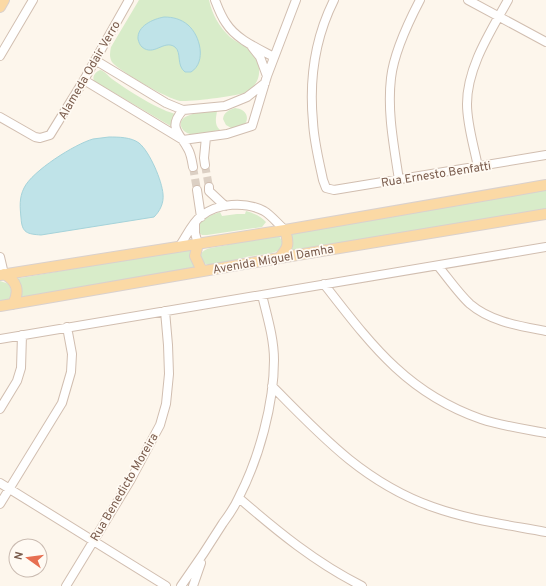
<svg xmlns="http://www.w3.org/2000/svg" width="546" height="586" font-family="Overpass,sans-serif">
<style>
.green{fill:#d8ecc9}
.water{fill:#bfe3e8;stroke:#a5d3da}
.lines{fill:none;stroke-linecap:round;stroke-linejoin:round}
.minor-tunnel{stroke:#dcd0c4;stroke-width:8;stroke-dasharray:8 4;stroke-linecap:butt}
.minor-casing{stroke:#d1beb0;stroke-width:10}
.major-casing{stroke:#dad1cd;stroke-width:12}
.minor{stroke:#fff;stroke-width:8}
.major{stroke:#fbd9a5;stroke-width:10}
.labels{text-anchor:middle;stroke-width:3.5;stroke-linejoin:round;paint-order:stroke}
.street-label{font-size:12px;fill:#7a5c4d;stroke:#fffaf3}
</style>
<rect width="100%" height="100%" fill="#fdf6ec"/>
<!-- green -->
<path class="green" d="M139,0H209C212,14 219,27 230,37C236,42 244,45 250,50C258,57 262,70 257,81C255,85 251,90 247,92C238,96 190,102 180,101C168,99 119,71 112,62C109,57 110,52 111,47Z
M100,70C105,71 108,76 112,79C126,89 161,112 177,114L174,128L106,88L98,85L94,81C92,77 95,72 100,70Z
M235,108C245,109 250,116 245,124L233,129L226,125L223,119C224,112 229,110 235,108Z
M217,111C216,118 214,125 220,130C212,131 197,136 190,134C186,133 182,130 181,126C178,112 208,112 217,111Z
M546,189V210L291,251C294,244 293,239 289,232Z
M246,211C253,213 261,216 266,222L262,227L207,235H202L199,233C199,232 198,227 198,226C200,219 214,214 220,212L222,216L237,214H245Z
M279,236L283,243C282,246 282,249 279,250C271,255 254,255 246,257C241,258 238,261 234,262C226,264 199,270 201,256C201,245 227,248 235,242Z
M193,248L199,268L17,299L15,279Z
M0,281L9,284L12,293L9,299L0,302Z"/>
<!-- water -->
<path class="water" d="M164,17C173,17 181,19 188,25C200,35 207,62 191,72H185C176,65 182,53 175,47C164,39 154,57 142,47C140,45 139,43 138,39C137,26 153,19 164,17Z
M109,137C118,137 131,137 139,143C150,152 162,181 163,194C164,203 160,211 154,217L41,235C27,234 22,233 21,218C20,207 19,198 24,188C32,171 75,144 93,139C98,138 104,138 109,137Z"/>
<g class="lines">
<!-- minor-tunnel -->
<path class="minor-tunnel" d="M205,165L209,187
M193,167L197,190"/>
<!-- minor casing -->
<g class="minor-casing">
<path id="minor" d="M215,0C218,8 221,16 226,23C236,39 257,48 274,57
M334,0C315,38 309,80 313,122C314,142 319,161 323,180L326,188L334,190L546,155
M468,0L546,42
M252,47L260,57L267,76
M0,56L33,0
M95,60L166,103L183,110L225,106L247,97L265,83
M84,80L183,140L227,134L252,126L267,76L296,0
M183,110C167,128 180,133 188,149C191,154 192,161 193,167
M0,117L35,137L40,138L50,135L84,80L129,0
M205,165L204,158L206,137
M478,167C474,146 467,125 467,104C467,67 491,31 508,0
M399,180C394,146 387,112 391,78C394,52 408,23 420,0
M209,187V191L225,206
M197,190L201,217
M195,224V233L198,244
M179,247C186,237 192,223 201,216C218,203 245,201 264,211C271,215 278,224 285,230
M0,257L4,274
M438,266C448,278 459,294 470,304C491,322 520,326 546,331
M324,284C370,343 406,393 481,419C502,426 524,429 546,433
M0,339L546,247
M272,386C322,437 365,483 433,507C469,520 509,525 546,532
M0,409L17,381L21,368L22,335
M0,483L166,586
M239,498C277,531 316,563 362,586
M0,504L62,403L71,372L72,354L67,327
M66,586L130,481L160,425L166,404L169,374L168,345L165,311
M181,586C196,565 210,544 223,523C229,515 235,506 239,497C259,458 274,404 274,360C274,338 267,316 262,295
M193,586L201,563"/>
</g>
<!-- major casing -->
<g class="major-casing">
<path id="major" d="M0,7L4,0
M198,244L195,256L202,271
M279,258C289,247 289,244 285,230
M4,274C17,281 20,291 13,304
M0,275L285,230L546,185
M0,306L279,258L546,214"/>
</g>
<!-- minor -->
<use href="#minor" class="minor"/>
<!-- major -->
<use href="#major" class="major"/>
</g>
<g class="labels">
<!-- street labels -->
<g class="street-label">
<text transform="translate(89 70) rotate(-60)" y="4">Alameda Odair Verro</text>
<text transform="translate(436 174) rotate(-9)" y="4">Rua Ernesto Benfatti</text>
<text transform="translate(273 259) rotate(-10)" y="4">Avenida Miguel Damha</text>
<text transform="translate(124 487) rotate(-60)" y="4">Rua Benedicto Moreira</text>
</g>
</g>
<!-- north arrow -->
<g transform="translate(28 558) rotate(284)"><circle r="19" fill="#fffaf3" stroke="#cabbb1"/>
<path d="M0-3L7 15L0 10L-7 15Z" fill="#e76f51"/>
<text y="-6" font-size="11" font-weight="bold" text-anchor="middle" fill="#7a5c4d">N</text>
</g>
</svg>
